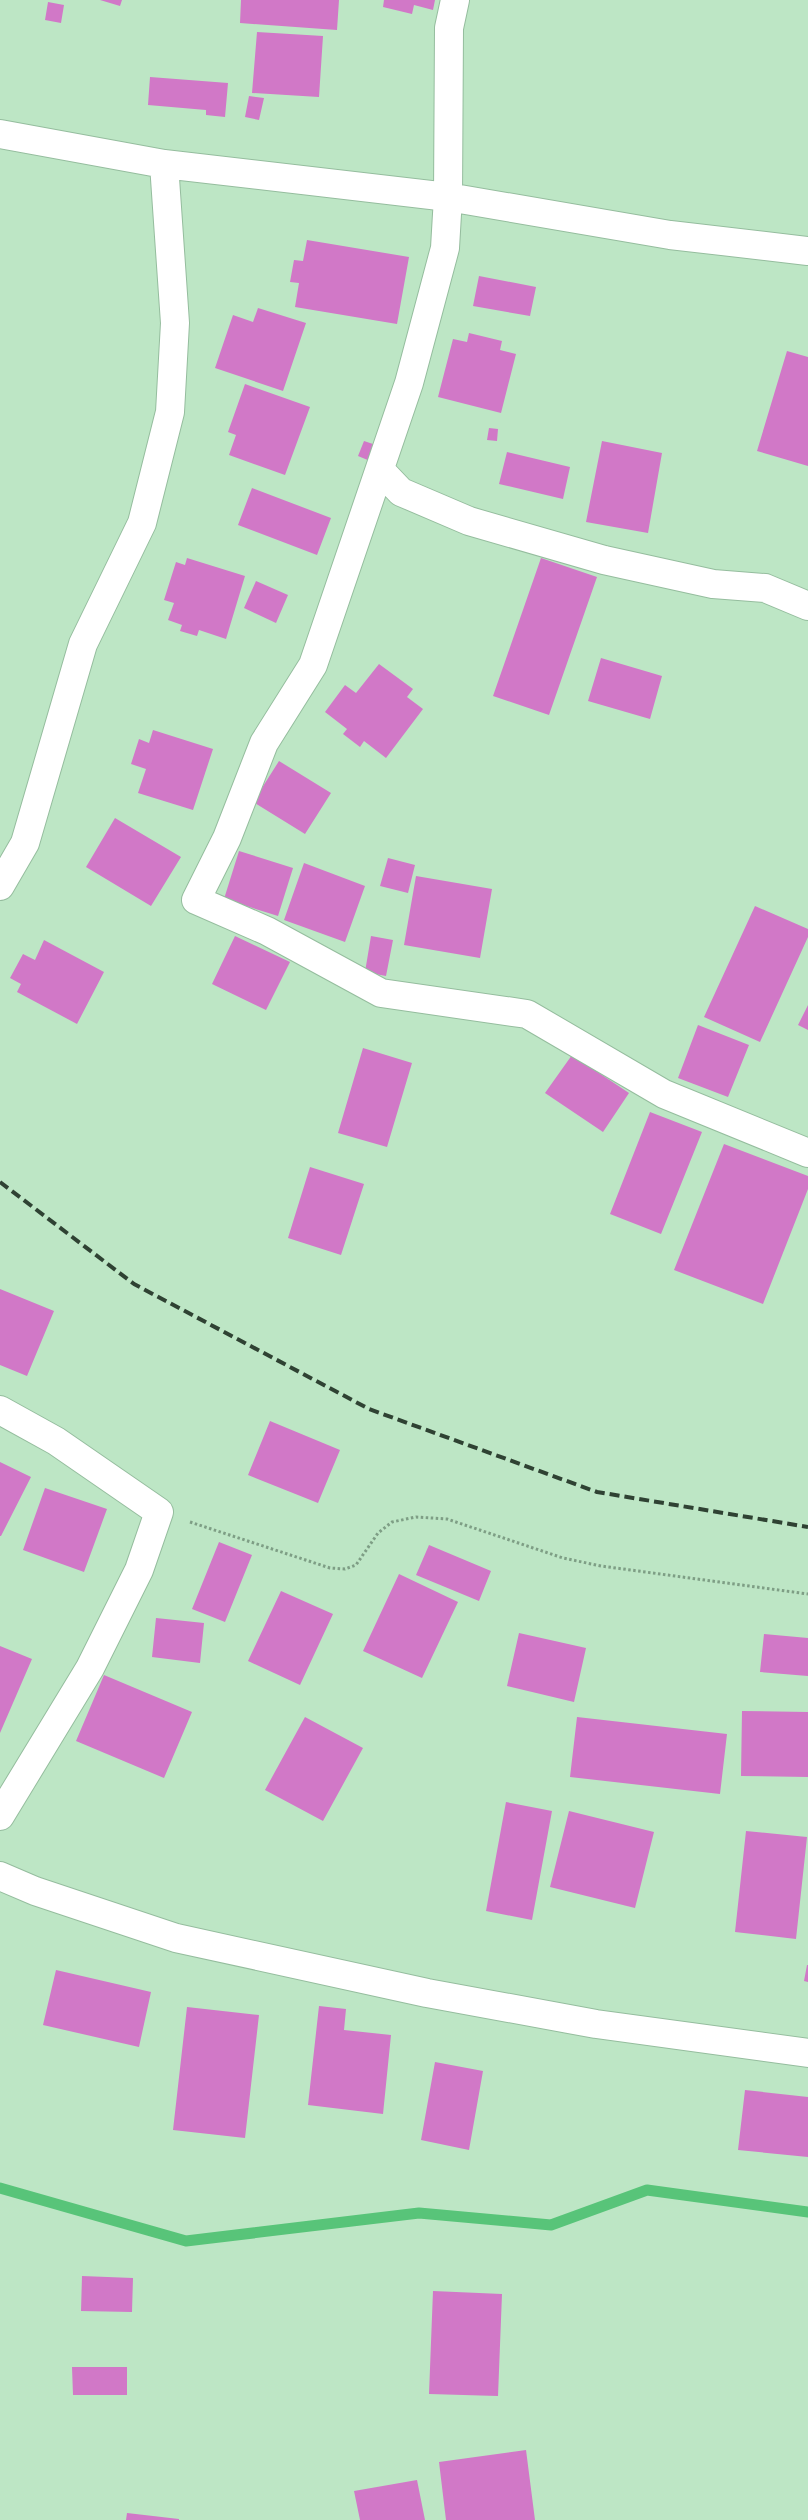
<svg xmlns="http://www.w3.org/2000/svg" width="808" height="2520" font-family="Figtree,sans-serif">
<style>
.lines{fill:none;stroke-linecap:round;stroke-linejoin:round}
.stream{stroke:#58c479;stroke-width:11}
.building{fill:#d178c7}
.minor-casing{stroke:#95bd9e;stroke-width:30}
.path{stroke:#7e9e85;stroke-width:3;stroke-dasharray:2.5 2.5;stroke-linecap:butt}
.minor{stroke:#fff;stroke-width:28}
.rail{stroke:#2f4233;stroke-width:4;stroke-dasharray:10 5;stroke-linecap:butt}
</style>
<rect width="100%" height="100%" fill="#bde6c5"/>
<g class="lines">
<!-- stream -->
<path class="stream" d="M0,2188L186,2241L419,2213L551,2225L647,2190L808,2212"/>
</g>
<!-- building -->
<path class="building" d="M100,0H122L120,6Z
M241,0H339L337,30L240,23Z
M384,0H435L433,10L414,5L412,14L383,7Z
M48,2L64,5L61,23L45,20Z
M257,32L323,36L319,97L252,93Z
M150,77L228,83L225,117L206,115V110L148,105Z
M249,96L264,98L259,120L245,117Z
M307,240L409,257L397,324L295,307L299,283L290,282L294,260L303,261Z
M479,276L536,287L530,316L473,306Z
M258,308L306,323L283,391L215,368L233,315L253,322Z
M469,333L502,341L500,350L516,354L501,413L438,397L453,339L467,342Z
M787,351L808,357V466L757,451Z
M245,384L310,407L285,475L229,455L236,435L228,432Z
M489,428L498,429L497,441L487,440Z
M364,441L376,445L370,461L358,456Z
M602,441L662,453L648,533L586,522Z
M507,452L570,467L563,499L499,484Z
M252,488L331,518L317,555L238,525Z
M187,558L245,576L226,639L199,630L197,636L180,631L182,625L168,620L174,603L164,600L176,562L185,565Z
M541,558L597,577L549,715L493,696Z
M256,581L288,595L276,623L244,608Z
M601,658L662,676L650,719L588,701Z
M379,664L413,689L407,697L423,709L386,758L364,741L360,747L343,734L347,729L325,712L345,685L356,693Z
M153,730L213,749L193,810L138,793L146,769L131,764L139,739L149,743Z
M279,761L331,793L305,834L253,802Z
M115,818L181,857L151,906L86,867Z
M239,851L293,868L278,916L224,899Z
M388,858L415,865L408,893L380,886Z
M304,863L365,886L345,942L284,920Z
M416,876L492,889L480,958L404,945Z
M755,906L808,929V937L760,1042L704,1017Z
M235,936L290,962L266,1010L212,984Z
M371,936L393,940L386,976L365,972Z
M44,940L104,972L77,1024L17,992L21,984L10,978L23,954L35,960Z
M808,1005V1030L798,1025Z
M698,1025L749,1045L728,1097L678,1078Z
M363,1048L412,1063L387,1147L338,1133Z
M572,1055L629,1093L603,1132L545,1093Z
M650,1112L702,1132L661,1234L610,1214Z
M724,1144L808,1176V1189L763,1304L674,1270Z
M310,1167L364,1184L341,1255L288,1238Z
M0,1289L54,1311L27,1376L0,1365Z
M270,1421L340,1450L318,1503L248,1475Z
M0,1462L31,1477L1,1536H0Z
M45,1488L107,1509L84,1572L23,1550Z
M219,1542L252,1555L225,1622L192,1609Z
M429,1545L491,1571L479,1601L416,1575Z
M399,1574L458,1602L422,1678L363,1651Z
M281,1591L333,1614L300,1685L248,1661Z
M156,1618L204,1623L200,1663L152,1657Z
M519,1633L586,1648L574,1702L507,1686Z
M764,1634L808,1638V1676L760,1672Z
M0,1646L32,1659L0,1733Z
M104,1675L192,1712L164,1778L76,1741Z
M742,1711L808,1712V1777L741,1776Z
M305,1717L363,1748L323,1821L265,1790Z
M577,1717L727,1734L720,1794L570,1777Z
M506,1802L552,1811L532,1920L486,1911Z
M569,1811L654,1832L635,1908L550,1887Z
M746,1831L807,1837L796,1939L735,1932Z
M807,1965H808V1982L804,1981Z
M56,1970L151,1992L139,2047L43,2025Z
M319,2006L346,2009L344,2030L391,2035L383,2114L308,2105Z
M187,2007L259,2015L245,2138L173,2130Z
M435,2062L483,2071L469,2150L421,2140Z
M745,2090L808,2097V2157L738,2150Z
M82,2276L133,2278L132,2312L81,2311Z
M433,2291L502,2294L498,2396L429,2394Z
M72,2367H127V2395H73Z
M526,2450L535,2520H446L439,2462Z
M417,2480L425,2520H360L354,2491Z
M127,2513L179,2519V2520H126Z"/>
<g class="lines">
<!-- minor casing -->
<g class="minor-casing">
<path id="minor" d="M455,0L449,28L448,197L445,248L409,383L313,665L264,743L227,838L196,900L267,931L381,993L527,1014L664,1094L808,1153
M0,134L164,164L448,197L670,235L808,251
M381,471L401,492L469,521L604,560L713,584L765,588L808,606
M0,886L25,843L83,644L142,523L170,412L175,323L164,164
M0,1410L56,1441L159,1512L139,1570L90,1668L0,1816
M0,1876L35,1891L176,1938L427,1993L596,2024L808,2053"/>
</g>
<!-- path -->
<path class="path" d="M190,1522L330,1568L345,1569L356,1565L378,1533L392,1522L416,1517L447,1519L563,1558L601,1566L808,1594"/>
<!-- minor -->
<use href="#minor" class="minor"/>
<!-- rail -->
<path class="rail" d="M0,1182L134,1284L369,1409L597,1492L808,1527"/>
</g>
</svg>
